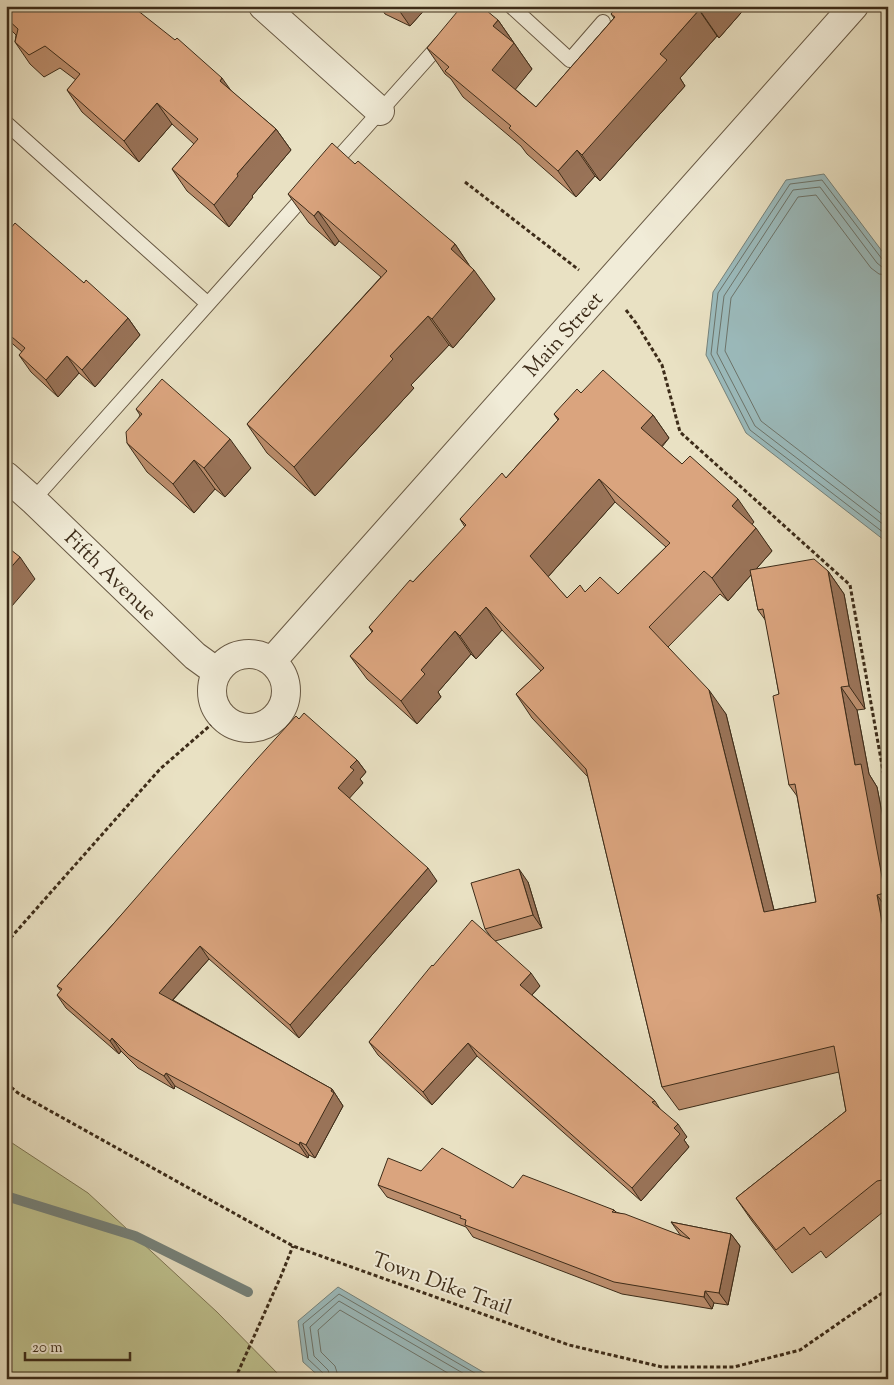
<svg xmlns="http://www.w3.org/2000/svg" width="894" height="1385" font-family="'Sorts Mill Goudy',serif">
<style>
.green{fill:#bec18e;stroke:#7e7654}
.water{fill:#9bbbbd;stroke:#75827b}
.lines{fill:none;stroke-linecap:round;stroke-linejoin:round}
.shore{stroke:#6c746b;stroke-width:1}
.stream{stroke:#75827b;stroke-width:10}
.service-casing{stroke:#685944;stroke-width:16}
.minor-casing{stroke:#685944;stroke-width:30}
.path{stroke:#3d2c19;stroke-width:3;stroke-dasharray:4 2.5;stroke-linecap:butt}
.service{stroke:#f1ecd8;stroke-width:14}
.minor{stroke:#f1ecd8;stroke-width:28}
.wall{fill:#bb8d6c;stroke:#3d2c19;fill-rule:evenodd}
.shaded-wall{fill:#997358;stroke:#3d2c19}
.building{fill:#daa47e;stroke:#3d2c19;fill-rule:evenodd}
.labels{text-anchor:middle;stroke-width:4;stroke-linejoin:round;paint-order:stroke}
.street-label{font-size:21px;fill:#3d2c19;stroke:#f1ecd8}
</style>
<rect width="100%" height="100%" fill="#e9e1c3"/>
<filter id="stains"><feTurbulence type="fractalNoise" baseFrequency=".004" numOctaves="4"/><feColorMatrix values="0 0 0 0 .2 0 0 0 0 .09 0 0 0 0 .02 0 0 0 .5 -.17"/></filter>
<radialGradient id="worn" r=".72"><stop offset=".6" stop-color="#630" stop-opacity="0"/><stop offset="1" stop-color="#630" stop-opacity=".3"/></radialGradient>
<!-- green -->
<path class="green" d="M6,1139L88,1193L217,1312L283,1379H6Z"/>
<!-- water -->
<path class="water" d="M824,174L888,259V550L884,540L746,433L706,355L713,292L786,180Z
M338,1287L495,1379H322L303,1362L298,1321Z"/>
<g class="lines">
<!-- shore -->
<path class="shore" d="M888,262L882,259L822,180L790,184L718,293L711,354L750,430L888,536
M888,268L882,267L877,263L820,187L793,190L724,296L717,353L755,426L888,528
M888,275L879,274L871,268L816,195L798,197L731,298L725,351L761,421L888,519
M325,1379L324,1374L308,1359L303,1324L339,1294L485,1379
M331,1379L328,1370L314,1356L310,1327L339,1301L473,1379
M339,1379L335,1366L321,1352L318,1330L340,1310L458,1379"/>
<!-- stream -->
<path class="stream" d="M6,1196L135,1236L248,1292"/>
<!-- service casing -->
<g class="service-casing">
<path id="service" d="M511,6L570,60L603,22
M6,123L208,304
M332,165L442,42
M33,500L307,193"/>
</g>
<!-- minor casing -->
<g class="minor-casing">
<path id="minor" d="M263,6L380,111
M6,476L33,500L195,656L217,672
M212 691a37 37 0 1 1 74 0a37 37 0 1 1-74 0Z
M272,661L854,6"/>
</g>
<!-- path -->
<path class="path" d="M465,182L579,270
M626,310L636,323L662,365L680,432L850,585L888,799
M6,943L160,769L221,716
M6,1083L18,1093L293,1246L569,1345L662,1367H734L800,1350L888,1289
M235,1379L281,1276L293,1246"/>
<!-- service -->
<use href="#service" class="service"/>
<!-- minor -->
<use href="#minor" class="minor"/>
</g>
<!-- wall -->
<path class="wall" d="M6,6L231,91L276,129L291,150L252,196L253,197L229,227L187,191L172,169L194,144L172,124L139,162L82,112L67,90L76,80L60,68L44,77L30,64L15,42L16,35L12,31L6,23Z
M380,6H428L410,26L385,14Z
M618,6H747L719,38L717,36L680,78L685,86L600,181L595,176L576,197L527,154L521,146L463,97L451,79L445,74L427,48L498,20L532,69L515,89L536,107L614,18L611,14Z
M355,164L455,244L469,265L495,299L453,348L449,345L411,385L414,388L315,496L267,453L247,424L381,277L339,241L335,246L309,223L288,194Z
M6,234L84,283L128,318L140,335L95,387L79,373L58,397L31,372L19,355L22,352L6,338Z
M581,393L653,415L669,438L662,447L682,464L754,522L752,524L772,551L756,569L828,571L844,594L865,709L857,710L869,774L877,787L888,844V1208L826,1258L821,1251L792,1273L752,1221L736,1198L846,1111L839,1072L679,1110L662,1087L588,777L532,718L516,694L541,671L502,630L476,659L471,654L438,692L441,697L417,724L367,679L350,656L372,632L369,627L413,582L465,527L460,519L506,478L558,420L554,414ZM615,502L666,547L618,594L567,598L548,577ZM751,575L758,610L766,621L779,694L789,785L797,796L816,902L774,910L726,714L668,647L720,594L728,601Z
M136,409L251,468L225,497L215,489L194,513L147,472L127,443L140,415Z
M299,719L357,760L366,772L360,779L363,783L349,798L437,881L299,1038L209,959L173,1000L332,1089L343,1106L315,1158L309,1155L308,1158L175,1086L174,1089L138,1068L121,1051L119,1054L66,1008L57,995L61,991L57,986Z
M528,882L542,928L495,941L540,986L532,995L655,1101L660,1109L687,1137L684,1140L689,1147L641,1201L477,1056L432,1105L378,1055L369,1042L433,966L491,937L485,929Z
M421,1171L513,1188L614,1210L616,1212L681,1236L671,1222L731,1234L740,1246L728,1305L714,1303L712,1309L622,1294L473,1237L466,1227L387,1197L378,1185Z"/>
<!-- shaded-wall -->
<path class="shaded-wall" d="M396,6H428L410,26Z
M706,6H747L719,38L701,12Z
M699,10L717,36L680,78L685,86L600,181L582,155L660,54Z
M498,20L532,69L510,96L492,70L493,26Z
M222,78L237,99L220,81Z
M157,103L172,124L139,162L124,141Z
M276,129L291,150L252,196L253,197L229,227L214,205L237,174Z
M577,150L595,176L576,197L558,171Z
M318,211L339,241L335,246L314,216Z
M455,244L473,271L474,270L495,299L453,348L432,319L451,249Z
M428,316L449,345L411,385L414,388L315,496L294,467L390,356Z
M128,318L140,335L95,387L82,370Z
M67,356L79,373L58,397L46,380Z
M653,415L669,438L657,451L641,428Z
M230,439L251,468L225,497L204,468Z
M194,460L215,489L194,513L173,484Z
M599,479L615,502L546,579L530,556Z
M738,499L754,522L748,529L732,506Z
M756,528L772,551L728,601L712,578Z
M20,557L35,579L6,613V573Z
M828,571L844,594L865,709L849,686Z
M486,607L502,630L476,659L460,636Z
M455,631L471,654L438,692L441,697L417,724L401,701L421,670Z
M841,687L857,710L869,774L877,787L888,844V898L885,893L855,765Z
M709,690L726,714L780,935L764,912Z
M357,760L366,772L360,779L363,783L347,801L338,788L350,767Z
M428,868L437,881L299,1038L290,1025Z
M519,869L528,882L542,928L533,915Z
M877,895L888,910V954Z
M200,946L209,959L168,1005L159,993Z
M531,973L540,986L529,998L520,985Z
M112,1038L121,1051L119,1054L110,1041Z
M468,1043L477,1056L432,1105L423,1092Z
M166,1073L175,1086L174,1089L164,1076Z
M332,1089L343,1106L315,1158L306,1145Z
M678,1124L687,1137L684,1140L689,1147L641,1201L632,1188L674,1128Z
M300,1142L309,1155L308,1158L299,1145Z
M731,1234L740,1246L728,1305L719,1293Z
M705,1291L714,1303L712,1309L704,1297Z"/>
<!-- building -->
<path class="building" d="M6,6H132L175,40L177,38L222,78L220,81L276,129L237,174L238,176L214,205L172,169L198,139L157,103L124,141L67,90L80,74L45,46L29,55L15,42L18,29L6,18Z
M462,6H481L498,20L493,26L514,43L492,70L536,107L615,17L611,14L618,6H706L701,12L699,10L660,54L667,60L582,155L577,150L558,171L509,128L511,126L445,71L449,67L427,48Z
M332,143L355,164L358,161L455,244L451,249L474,270L432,319L428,316L390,356L393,359L294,467L247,424L387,271L318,211L314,216L288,194Z
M15,223L84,283L86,280L128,318L82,370L67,356L46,380L19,355L25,348L6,332V234Z
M603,370L653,415L641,428L682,464L690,456L738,499L732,506L756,528L712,578L704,571L649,627L709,690L764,912L816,902L795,784L789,785L773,696L779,694L763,609L758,610L750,570L814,559L828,571L849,686L841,687L855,765L861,764L885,893L877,895L888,954V1179L877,1181L810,1235L804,1227L776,1250L736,1198L846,1111L834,1046L662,1087L586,769L516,694L544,668L486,607L460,636L455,631L421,670L425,674L401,701L350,656L373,631L369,627L410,580L413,582L466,525L460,519L502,473L506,478L559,419L554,414L577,389L581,393ZM599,479L670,543L618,594L600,577L585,592L580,585L567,598L530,556Z
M162,379L230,439L204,468L194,460L173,484L127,443L126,432L142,414L136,409Z
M6,546L20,557L6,573Z
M304,713L357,760L350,767L354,770L338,788L428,868L290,1025L200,946L159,993L332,1089L331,1091L334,1093L306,1145L300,1142L299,1145L166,1073L164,1076L129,1055L112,1038L110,1041L57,995L62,989L57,986L108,930L257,759L296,716L299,719Z
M519,869L533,915L485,929L471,883Z
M472,920L531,973L520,985L655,1101L652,1102L678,1124L674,1128L680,1134L632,1188L468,1043L423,1092L369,1042L432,965L433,966Z
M442,1148L513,1188L523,1175L614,1210L612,1212L625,1214L690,1239L671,1222L731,1234L719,1293L705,1291L704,1297L614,1282L465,1225L466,1220L460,1218L461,1216L378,1185L388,1158L421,1171Z"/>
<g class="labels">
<!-- street labels -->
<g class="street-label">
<text transform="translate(563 334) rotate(-48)" y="7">Main Street</text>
<text transform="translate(111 575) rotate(44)" y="7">Fifth Avenue</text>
<text transform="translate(442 1283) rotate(20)" y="7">Town Dike Trail</text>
</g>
</g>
<!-- margin -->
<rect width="894" height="1385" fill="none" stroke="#e9e1c3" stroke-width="25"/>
<rect x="8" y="8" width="879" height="1370" fill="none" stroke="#3d2c19" stroke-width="2.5"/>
<rect x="12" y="12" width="869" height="1360" fill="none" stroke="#3d2c19"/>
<!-- scale -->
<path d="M25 1352v8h105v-8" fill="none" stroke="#3d2c19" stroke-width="2.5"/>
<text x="32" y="1352" font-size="15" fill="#3d2c19" stroke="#f1ecd8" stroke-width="4" paint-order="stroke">20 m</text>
<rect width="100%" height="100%" filter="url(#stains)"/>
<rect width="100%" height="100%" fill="url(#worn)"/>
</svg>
